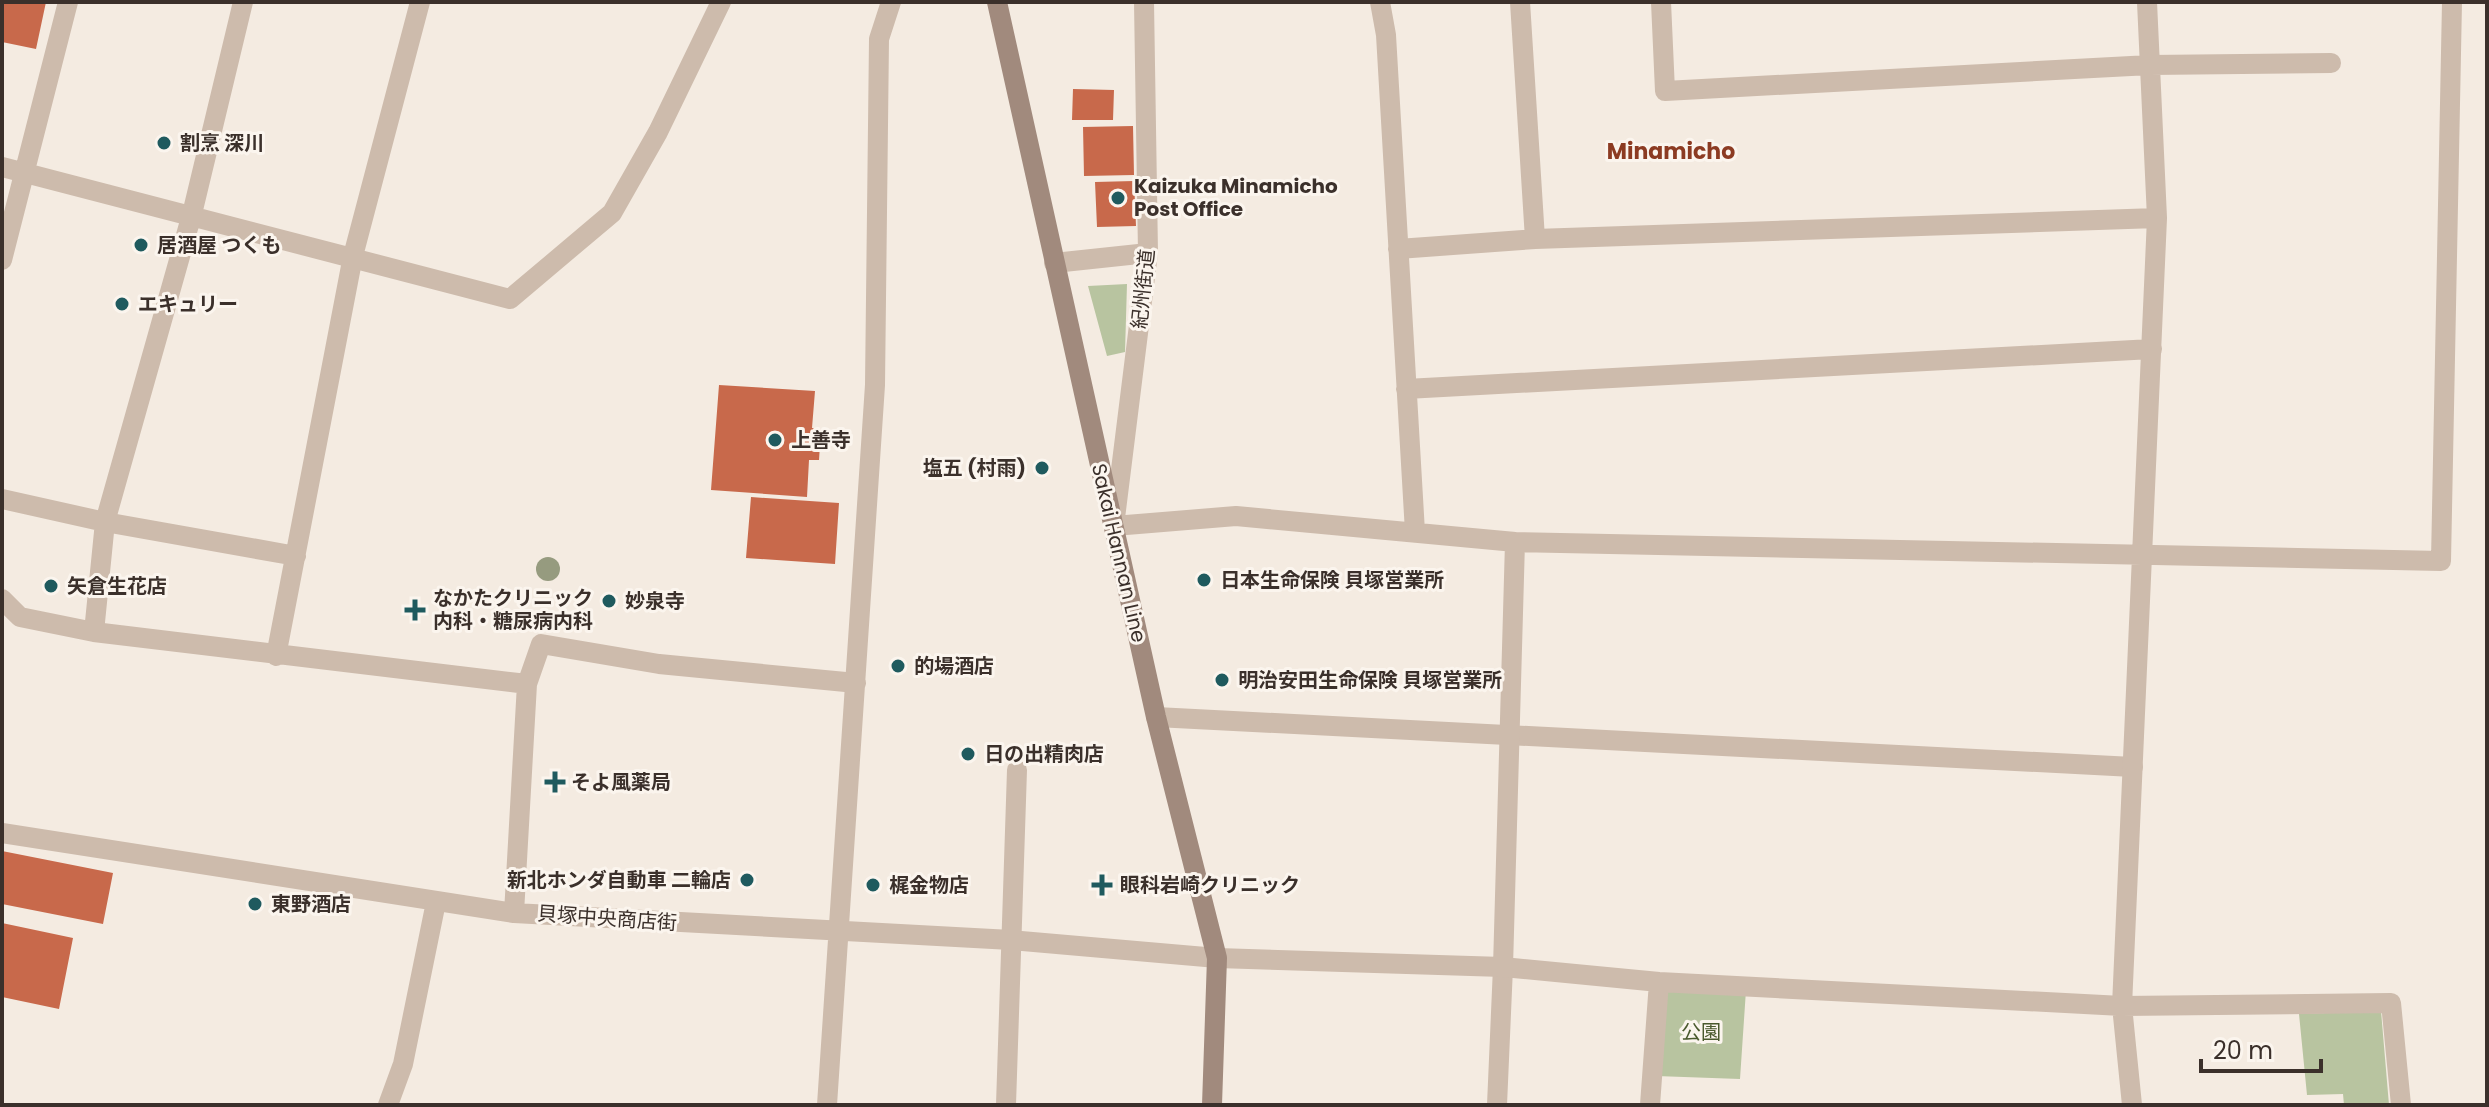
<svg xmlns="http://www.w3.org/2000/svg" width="2489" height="1107" font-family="Poppins,'Noto Sans JP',sans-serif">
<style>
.green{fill:#b8c4a0}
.building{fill:#c8694b}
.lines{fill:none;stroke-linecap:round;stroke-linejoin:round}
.service{stroke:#cdbbac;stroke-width:20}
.minor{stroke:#cdbbac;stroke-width:20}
.secondary{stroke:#a18a7d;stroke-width:20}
.tree{fill:#969b7f}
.poi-dot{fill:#1f5a5e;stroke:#fbf5ee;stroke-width:3}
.labels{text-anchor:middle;stroke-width:6;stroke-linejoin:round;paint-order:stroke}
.poi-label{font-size:20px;font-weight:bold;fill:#3b302b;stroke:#fbf5ee;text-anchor:start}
.street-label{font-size:20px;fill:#3b302b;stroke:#fbf5ee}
.park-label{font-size:20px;fill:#4a5a2e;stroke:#fbf5ee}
.neighbourhood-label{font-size:22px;font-weight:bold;fill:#8c3b22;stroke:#fbf5ee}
</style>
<rect width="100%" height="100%" fill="#f4ebe1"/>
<!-- green -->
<path class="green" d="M1127,284L1125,352L1107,356L1088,286Z
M1661,985L1746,990L1740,1079L1656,1076Z
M2381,1011L2389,1105H2344L2343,1094L2307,1095L2299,1014Z"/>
<!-- building -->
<path class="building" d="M2,2H46L36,49L2,42Z
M1073,89L1114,90L1113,120H1072Z
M1133,126L1134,175L1084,176L1083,127Z
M1134,181L1136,226L1097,227L1095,182Z
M719,385L815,391L812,428L821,429L819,460H809L807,497L711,490Z
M751,497L839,503L835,564L746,558Z
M2,851L113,873L103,924L2,904Z
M2,923L73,938L59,1009L2,997Z"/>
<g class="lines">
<!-- service -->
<path class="service" d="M1156,717L2133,767
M1497,1105L1503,967"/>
<!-- minor -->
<path class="minor" d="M1144,2L1148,253L1114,526L1236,516L1515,542L1503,967
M1380,2L1386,35L1415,532
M1520,2L1535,239L2157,218
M1661,2L1665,91L2150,65L2331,63
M2,167L510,299L612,213L658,132L721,2
M1398,249L1535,239
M2,260L68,2
M1054,263L1148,253
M1406,389L2152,349
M2,499L105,522L296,556
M1515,542L2441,561L2452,2
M2,599L20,617L94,632L527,684L514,913
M94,632L105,522L192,214L243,2
M276,656L353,256L420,2
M527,684L541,644L659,664L856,683
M2,833L514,913L1011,940L1217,958L1503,967L1659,982L2122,1006L2391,1003L2401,1105
M388,1105L403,1064L436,902
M827,1105L875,385L879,39L891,2
M1006,1105L1017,770
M1650,1105L1659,982
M2132,1105L2122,1006L2157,218L2147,2"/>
<!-- secondary -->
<path class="secondary" d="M997,2L1156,717L1217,958L1212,1105"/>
</g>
<!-- trees -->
<circle class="tree" cx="548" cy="569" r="12"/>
<!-- markers -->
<g class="poi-dot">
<circle cx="164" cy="143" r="8"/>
<circle cx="1118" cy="198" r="8"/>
<circle cx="141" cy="245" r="8"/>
<circle cx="122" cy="304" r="8"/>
<circle cx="775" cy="440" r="8"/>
<circle cx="1042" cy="468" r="8"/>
<circle cx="1204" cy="580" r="8"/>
<circle cx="51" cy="586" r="8"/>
<circle cx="609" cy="601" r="8"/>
<path d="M411 598h8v8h8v8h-8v8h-8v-8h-8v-8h8z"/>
<circle cx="898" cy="666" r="8"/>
<circle cx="1222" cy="680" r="8"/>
<circle cx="968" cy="754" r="8"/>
<path d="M551 770h8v8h8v8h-8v8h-8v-8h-8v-8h8z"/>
<circle cx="747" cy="880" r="8"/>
<circle cx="873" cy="885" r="8"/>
<path d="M1098 873h8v8h8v8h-8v8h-8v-8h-8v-8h8z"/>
<circle cx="255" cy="904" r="8"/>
</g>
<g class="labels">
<!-- poi labels -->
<g class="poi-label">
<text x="180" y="150">割烹 深川</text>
<text x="1134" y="193">Kaizuka Minamicho<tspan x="1134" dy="23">Post Office</tspan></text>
<text x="157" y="252">居酒屋 つくも</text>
<text x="138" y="311">エキュリー</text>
<text x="791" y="447">上善寺</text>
<text x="1026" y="475" text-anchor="end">塩五 (村雨)</text>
<text x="1220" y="587">日本生命保険 貝塚営業所</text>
<text x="67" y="593">矢倉生花店</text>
<text x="433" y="605">なかたクリニック<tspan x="433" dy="23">内科・糖尿病内科</tspan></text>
<text x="625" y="608">妙泉寺</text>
<text x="914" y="673">的場酒店</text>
<text x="1238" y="687">明治安田生命保険 貝塚営業所</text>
<text x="984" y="761">日の出精肉店</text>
<text x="571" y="789">そよ風薬局</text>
<text x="731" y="887" text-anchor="end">新北ホンダ自動車 二輪店</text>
<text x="889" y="892">梶金物店</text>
<text x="1120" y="892">眼科岩崎クリニック</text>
<text x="271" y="911">東野酒店</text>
</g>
<!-- street labels -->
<g class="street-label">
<text transform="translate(1143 289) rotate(-84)" y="7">紀州街道</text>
<text transform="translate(1119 553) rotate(77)" y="7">Sakai Hannan Line</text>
<text transform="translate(607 918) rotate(4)" y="7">貝塚中央商店街</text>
</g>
<!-- park labels -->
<g class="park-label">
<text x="1701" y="1039">公園</text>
</g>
<!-- neighbourhood labels -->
<g class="neighbourhood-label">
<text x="1671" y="159">Minamicho</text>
</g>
</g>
<!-- border -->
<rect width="2489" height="1107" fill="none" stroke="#3b302b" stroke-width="8"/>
<!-- scale -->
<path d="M2201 1059v12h120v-12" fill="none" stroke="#3b302b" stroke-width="4"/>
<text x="2213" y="1059" font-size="24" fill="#3b302b" stroke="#fbf5ee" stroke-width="6" paint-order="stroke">20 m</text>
</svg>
